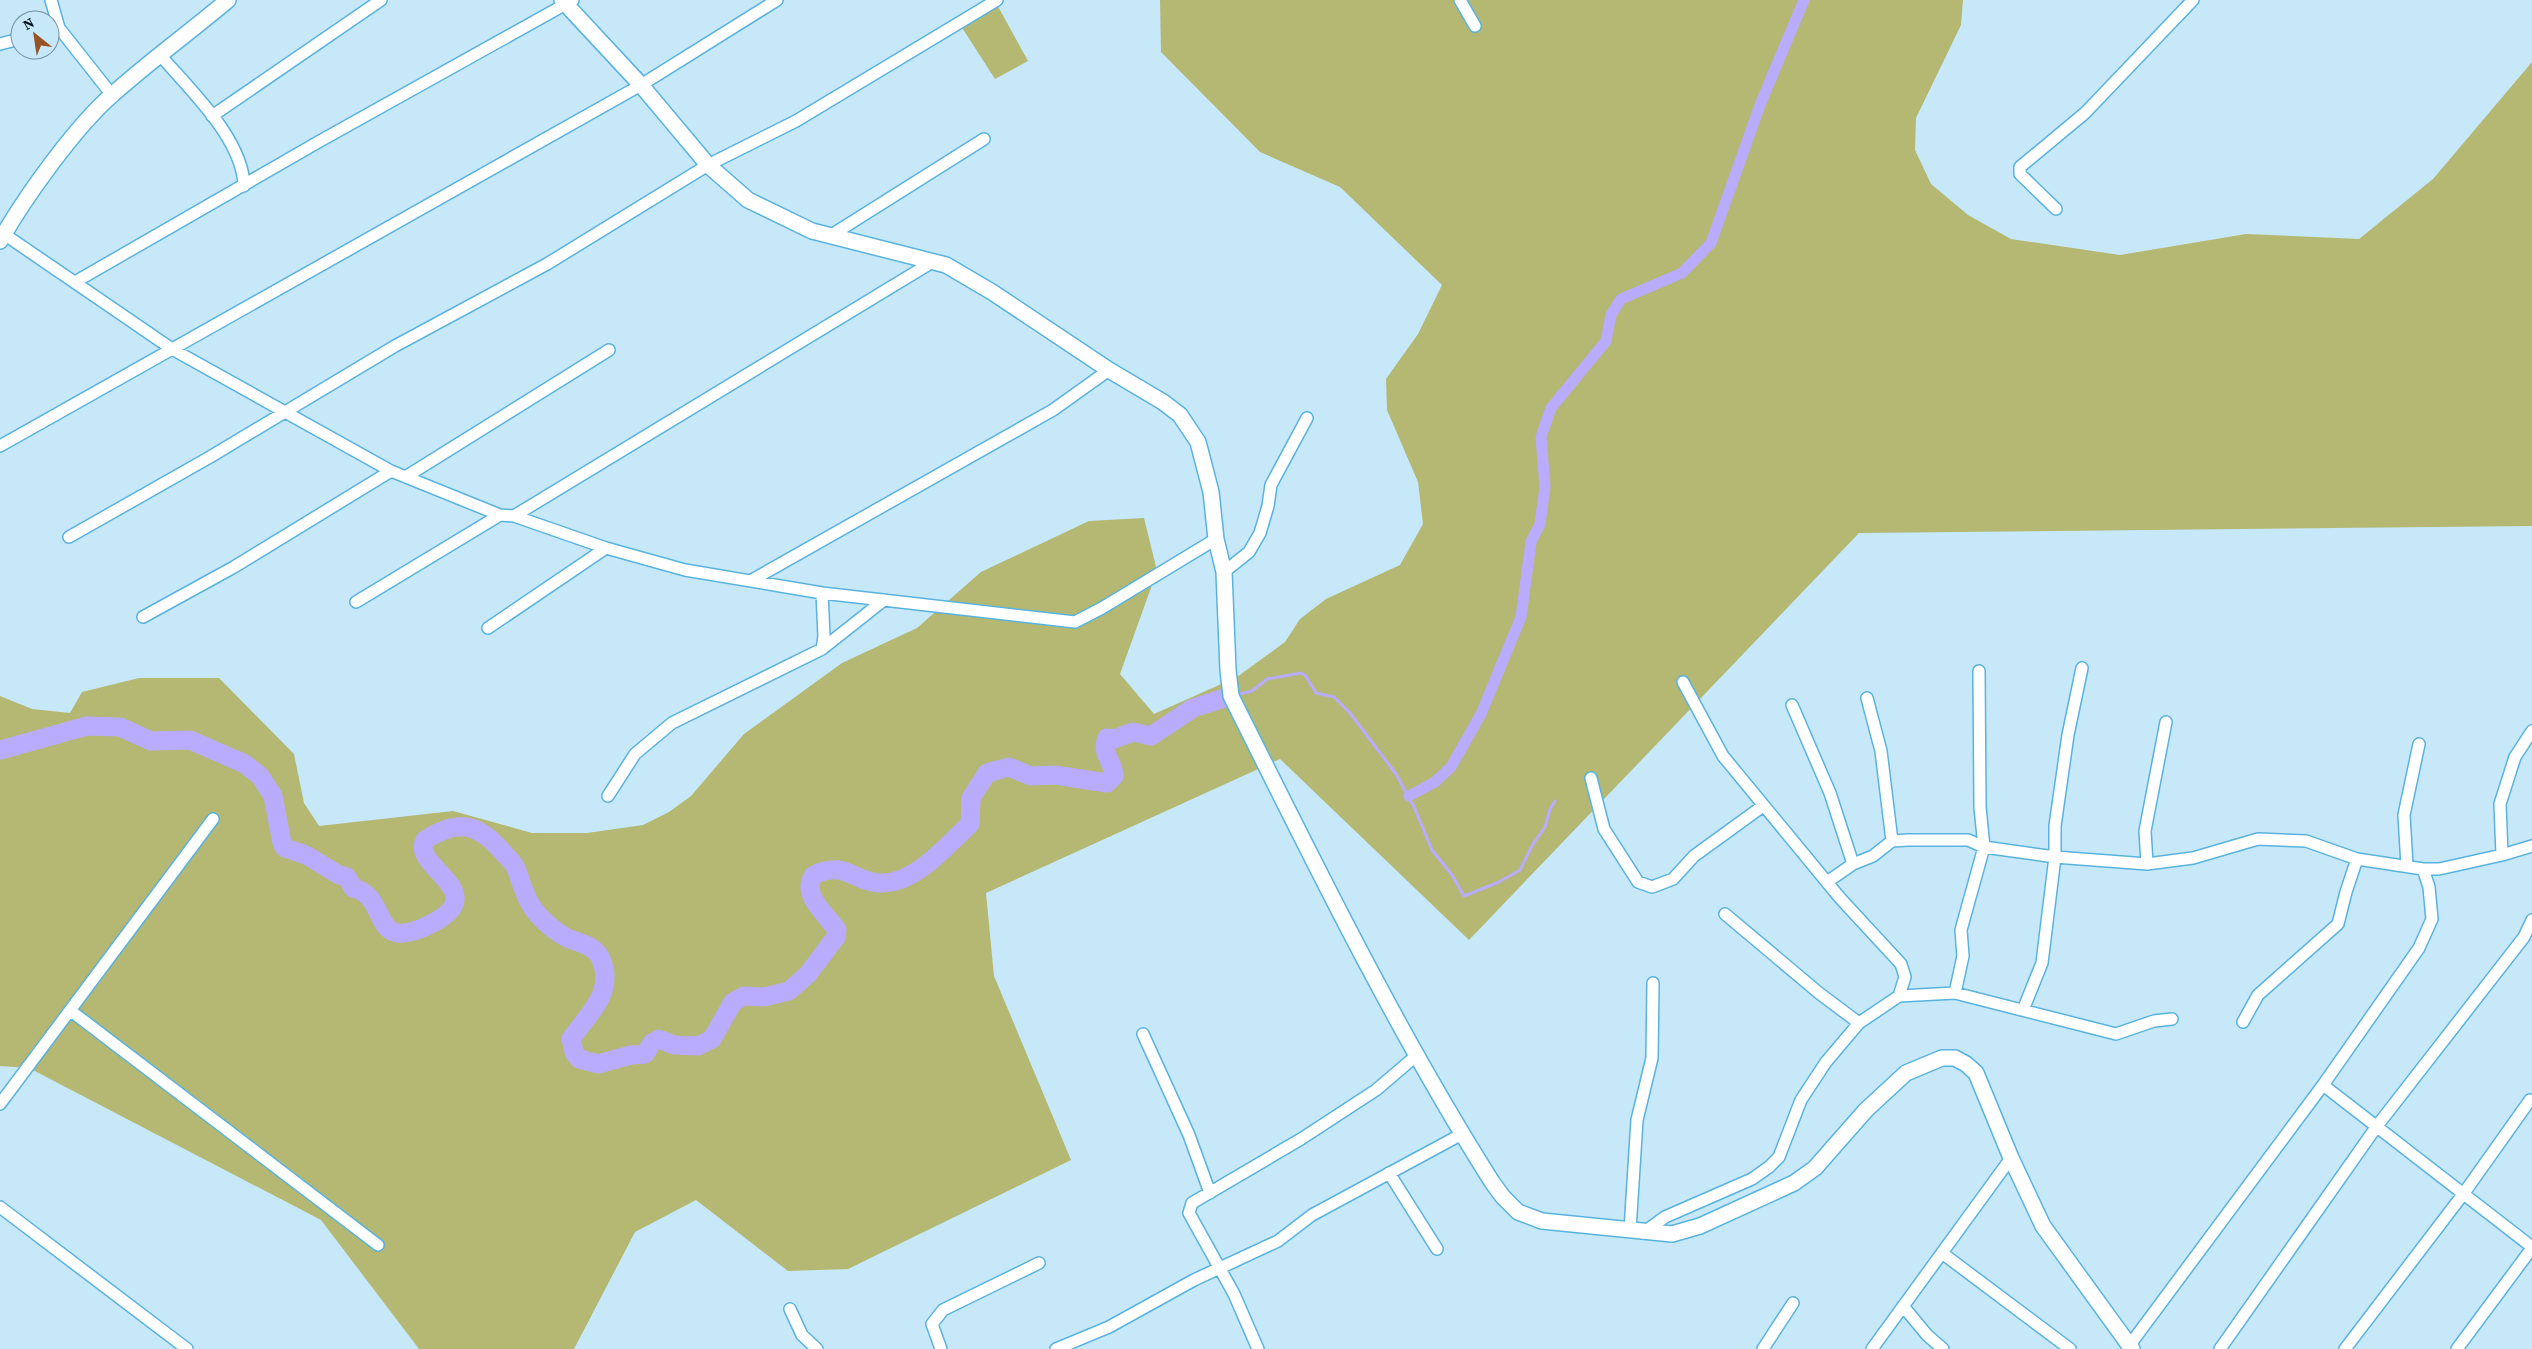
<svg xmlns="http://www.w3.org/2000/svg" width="2532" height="1349" font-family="'Source Serif 4',serif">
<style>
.green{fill:#b4b873}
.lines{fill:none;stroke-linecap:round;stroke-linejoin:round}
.stream{stroke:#b9acfe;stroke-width:3}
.canal{stroke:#b9acfe;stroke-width:11}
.river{stroke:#b9acfe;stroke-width:19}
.minor-casing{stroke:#59b3de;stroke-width:14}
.secondary-casing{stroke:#59b3de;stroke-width:18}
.minor{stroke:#fff;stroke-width:11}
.secondary{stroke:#fff;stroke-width:15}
</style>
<rect width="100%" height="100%" fill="#c6e8f9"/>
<!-- green -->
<path class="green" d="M1160,0H1963L1961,25L1916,118L1915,150L1931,184L1968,215L2011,239L2120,255L2246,234L2359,239L2433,179L2532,62V526L1859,533L1469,940L1280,759L986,893L994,976L1071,1160L848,1269L788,1271L696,1200L635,1232L574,1349H419L321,1220L29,1068L0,1066V696L32,709L70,713L82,692L139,678H219L294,754L304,803L319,826L453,811L532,833H587L643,825L669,812L691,796L744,734L842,663L917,628L981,572L1089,521L1144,518L1157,571L1120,674L1154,714L1237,677L1285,642L1300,619L1326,599L1400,565L1423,524L1418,482L1387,410L1386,379L1418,334L1442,285L1340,187L1260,152L1161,52Z
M995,1L1028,61L995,79L959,23Z"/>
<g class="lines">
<!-- stream -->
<path class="stream" d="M1235,695L1252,691L1267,679L1301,673L1305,675L1316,693L1334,697L1350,713L1396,774L1415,809L1432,850L1452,875L1464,896L1499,882L1520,870L1533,844L1545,827L1550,809L1555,801"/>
<!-- canal -->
<path class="canal" d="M1409,796L1435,782L1451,767L1481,714L1521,617L1531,542L1540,524L1545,487L1541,437L1551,408L1606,341L1611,315L1621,299L1682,273L1711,243L1760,105L1804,0"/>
<!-- river -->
<path class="river" d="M0,750L87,726L120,727L151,741L190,740L245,764L260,776L273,796L282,843L285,848L306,855L339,875L347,877L353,888C392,897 367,957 433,923C493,891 410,867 425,840C457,819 477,823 501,850C506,857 514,861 517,871C524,890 527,905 543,920C550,927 558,933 567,938C579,943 595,945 601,959C615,993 589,1013 571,1039L574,1052L579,1059L598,1064L631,1055L645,1054L652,1043L659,1039L674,1045L698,1046L712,1039L733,1002L744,996L764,997L789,991L808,974L836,937L837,930C826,914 800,894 814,875C844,860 852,881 879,883C915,885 947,845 970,824L971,798L987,773L1009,767L1031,776L1055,775L1107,783L1114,776C1114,762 1100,753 1107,738L1114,739L1133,732L1151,736L1193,708L1231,696"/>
<!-- minor casing -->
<g class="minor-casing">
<path id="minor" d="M51,0L59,28L112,95
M1460,0L1475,26
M0,44L20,39
M161,56C190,90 243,139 244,186
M212,116L381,0
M2056,209L2020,174V167L2085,113L2193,0
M4,234L172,349L391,471L500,515L514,516L606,548L685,570L822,593L1075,622L1102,608L1216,539
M830,236L984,139
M75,282L320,141L573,0
M0,446L641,85L777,0
M407,476L609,350
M514,516L934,261
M69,537L210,457L395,346L547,264L708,165L796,121L997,0
M1224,572L1249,552L1260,533L1268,506L1271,485L1307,418
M752,580L1053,410L1109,370
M822,593L824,636L822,649
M356,602L500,515
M143,617L234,567L391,471
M488,628L606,548
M1683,682L1723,756L1840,898L1901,964L1905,977L1899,996
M1867,698L1881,751L1892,841
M1792,705L1830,793L1853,864
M1591,778L1604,829L1638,882L1652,887L1673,879L1694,856L1763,806
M608,796L635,754L672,723L822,649L884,600
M2502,855L2500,804L2515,757L2532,731
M2147,864L2145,831L2166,722
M2407,866L2404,815L2419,744
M1827,882L1853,864L1873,856L1892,841L1908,840H1968L1984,847L2055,857L2147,864L2193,858L2258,839L2306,841L2357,859L2423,869H2439L2502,855L2532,846
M1725,914L1819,993L1859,1023
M1955,993L1963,956L1961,930L1984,847L1980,807L1979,671
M2023,1010L2042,963L2055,857V826L2068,735L2082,668
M71,1011L378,1245
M2243,1022L2258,995L2338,924L2346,892L2357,859
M1143,1034L1189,1135L1210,1193
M2323,1085L2532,1247
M0,1104L213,819
M1389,1173L1437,1249
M0,1207L187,1349
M1630,1230L1637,1120L1652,1058L1653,983
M1643,1233L1665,1217L1752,1179L1769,1167L1779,1157L1801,1100L1826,1062L1859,1023L1899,996L1955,993L2116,1034L2154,1021L2172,1019
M1942,1253L2070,1349
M1903,1306L1927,1335L1943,1349
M790,1309L802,1335L817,1349
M2129,1346L2323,1085L2419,948L2432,919L2429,887L2423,869
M941,1349L932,1324L943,1310L1039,1263
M1056,1349L1109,1327L1194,1280L1278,1241L1312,1215L1462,1134
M1258,1349L1234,1294L1189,1213L1192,1203L1301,1139L1376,1090L1417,1055
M1763,1349L1793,1303
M1872,1349L2011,1158
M2220,1349L2377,1126L2524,937L2532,920
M2345,1349L2464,1193L2530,1100
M2457,1349L2532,1248"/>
</g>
<!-- secondary casing -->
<g class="secondary-casing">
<path id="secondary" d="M562,0L641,85L708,165L748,200L812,231L946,265L992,292L1109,370L1163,402L1180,415L1198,442L1211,492L1216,539L1224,572L1228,670L1231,696C1313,860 1394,1027 1492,1182L1503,1197L1518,1212L1542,1221L1672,1234L1700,1226L1794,1183L1815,1168L1866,1110L1906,1073L1942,1058H1955L1966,1064L1976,1073L2011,1158L2043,1226L2132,1349
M0,241C25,197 75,127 113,94C150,61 190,32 228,0"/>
</g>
<!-- minor -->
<use href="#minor" class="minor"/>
<!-- secondary -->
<use href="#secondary" class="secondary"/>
</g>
<!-- north arrow -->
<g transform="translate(35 35) rotate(330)"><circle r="24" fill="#c6e8f9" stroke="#7792a0"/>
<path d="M0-4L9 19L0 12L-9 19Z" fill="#975326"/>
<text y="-8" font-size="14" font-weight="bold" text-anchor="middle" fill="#01111a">N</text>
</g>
</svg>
